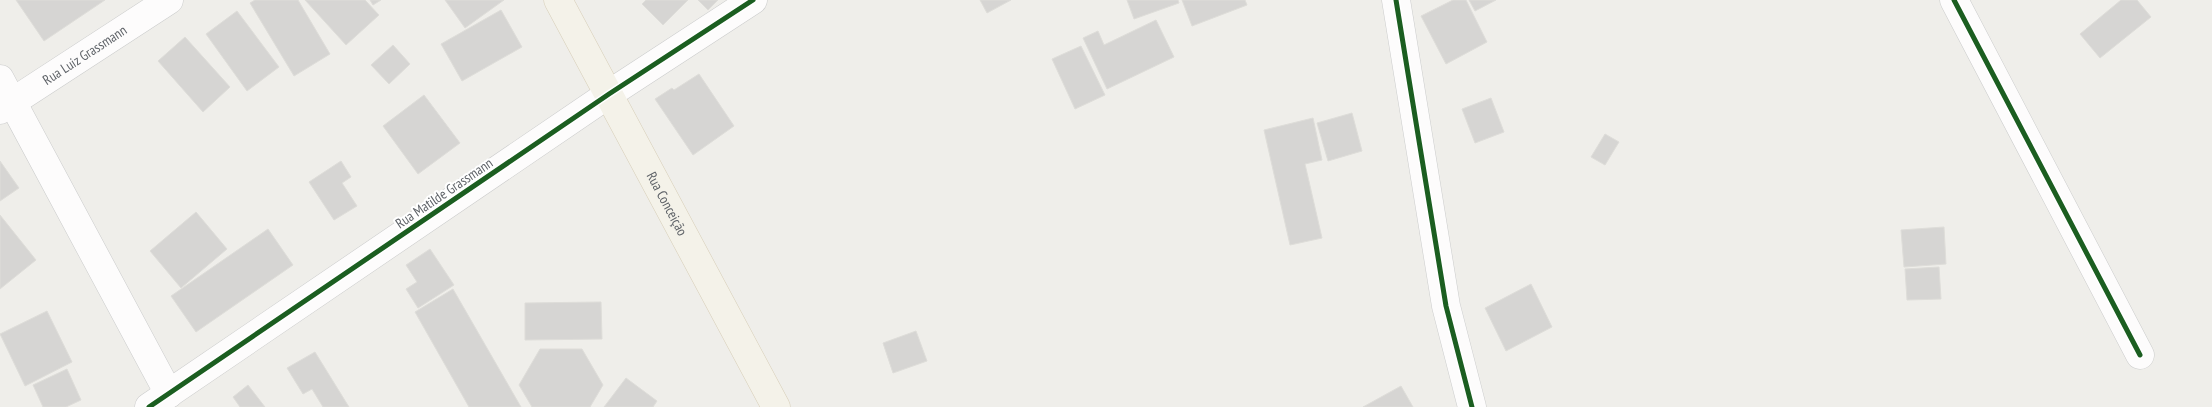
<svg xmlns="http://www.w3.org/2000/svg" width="2212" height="407" font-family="'PT Sans Narrow',sans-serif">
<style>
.building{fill:#d6d5d3;stroke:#deddd9}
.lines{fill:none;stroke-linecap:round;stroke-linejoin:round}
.minor-casing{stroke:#cbcccc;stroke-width:29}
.major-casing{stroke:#d7ceb8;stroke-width:29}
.minor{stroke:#fdfcfc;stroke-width:28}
.major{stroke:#f4f2e9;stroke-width:28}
.cycleway-casing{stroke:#fff;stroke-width:8}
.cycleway{stroke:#1b5e20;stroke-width:5}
.labels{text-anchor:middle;stroke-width:4;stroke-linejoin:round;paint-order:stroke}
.street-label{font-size:14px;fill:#5f6368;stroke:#fff}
</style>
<rect width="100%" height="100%" fill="#efeeea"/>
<!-- building -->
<path class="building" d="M16,0H105L44,41Z
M255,0H298L330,54L294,76L250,3Z
M305,0H365L379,15L346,45Z
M370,0H381L373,5Z
M445,0H504L465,28Z
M646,0H688L663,25L642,4Z
M698,0H718L708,10Z
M980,0H1011L987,13Z
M1127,0H1178L1179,3L1134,19Z
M1182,0H1245L1247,5L1192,26Z
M1453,0H1466L1487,42L1446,64L1421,16Z
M1469,0H1496L1475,11Z
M2121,0H2137L2151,17L2100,58L2080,34Z
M501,10L522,47L462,81L441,44Z
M237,11L279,67L247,91L206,34Z
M1156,20L1174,57L1107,89L1083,38L1098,31L1104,45Z
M185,37L230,87L203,112L158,61Z
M393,45L410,64L389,84L371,65Z
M1081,46L1105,95L1075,109L1052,59Z
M699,74L734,126L693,155L655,99L672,88L674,90Z
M424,95L460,143L418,174L383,126Z
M1491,98L1504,132L1475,143L1462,109Z
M1352,113L1362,151L1328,161L1317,123Z
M1313,118L1322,160L1305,164L1322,238L1290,245L1264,130Z
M1605,134L1619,142L1605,165L1591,157Z
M0,161L19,188L0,201Z
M341,161L351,177L342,183L357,206L334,220L309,182Z
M196,212L227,249L181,288L150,251Z
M0,215L36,260L0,289Z
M1944,227L1946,264L1904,267L1901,230Z
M268,229L293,265L196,332L171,296Z
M430,249L454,285L418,308L406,289L417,282L406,265Z
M1939,267L1941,299L1907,300L1905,269Z
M1531,284L1552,327L1506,351L1485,308Z
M453,289L521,407H469L415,312Z
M601,302L602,339L525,340V303Z
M47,311L72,362L25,386L0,334Z
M916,331L927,361L893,373L883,343Z
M540,349H582L603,385L590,407H532L519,385Z
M315,352L349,407H323L312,389L303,394L287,368Z
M67,369L81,400L66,407H43L33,385Z
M626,378L657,401L653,407H604Z
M248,385L265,407H240L233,397Z
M1401,386L1413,407H1363Z"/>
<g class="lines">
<!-- minor casing -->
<g class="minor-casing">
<g id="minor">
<path d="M1396,0L1446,306L1472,407"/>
<path d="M1954,0L2140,355"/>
<path d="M0,79L169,394"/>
<path id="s1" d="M0,110L169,0"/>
<path d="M149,407L609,94L753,0"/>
</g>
</g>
<!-- major casing -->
<g class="major-casing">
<g id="major">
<path id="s2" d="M558,0L776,407"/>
</g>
</g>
<!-- minor -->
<use href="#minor" class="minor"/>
<!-- major -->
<use href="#major" class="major"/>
<!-- cycleway casing -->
<g class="cycleway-casing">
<path id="cycleway" d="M1396,0L1446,306L1472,407
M1954,0L2140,355
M149,407L609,94L753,0"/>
</g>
<!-- cycleway -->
<use href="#cycleway" class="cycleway"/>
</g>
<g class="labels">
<!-- street labels -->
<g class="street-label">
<text dy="5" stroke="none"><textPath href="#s1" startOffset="101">Rua Luiz Grassmann</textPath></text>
<text transform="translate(444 193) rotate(-34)" y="5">Rua Matilde Grassmann</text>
<text dy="5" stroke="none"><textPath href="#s2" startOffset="231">Rua Conceição</textPath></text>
</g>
</g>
</svg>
